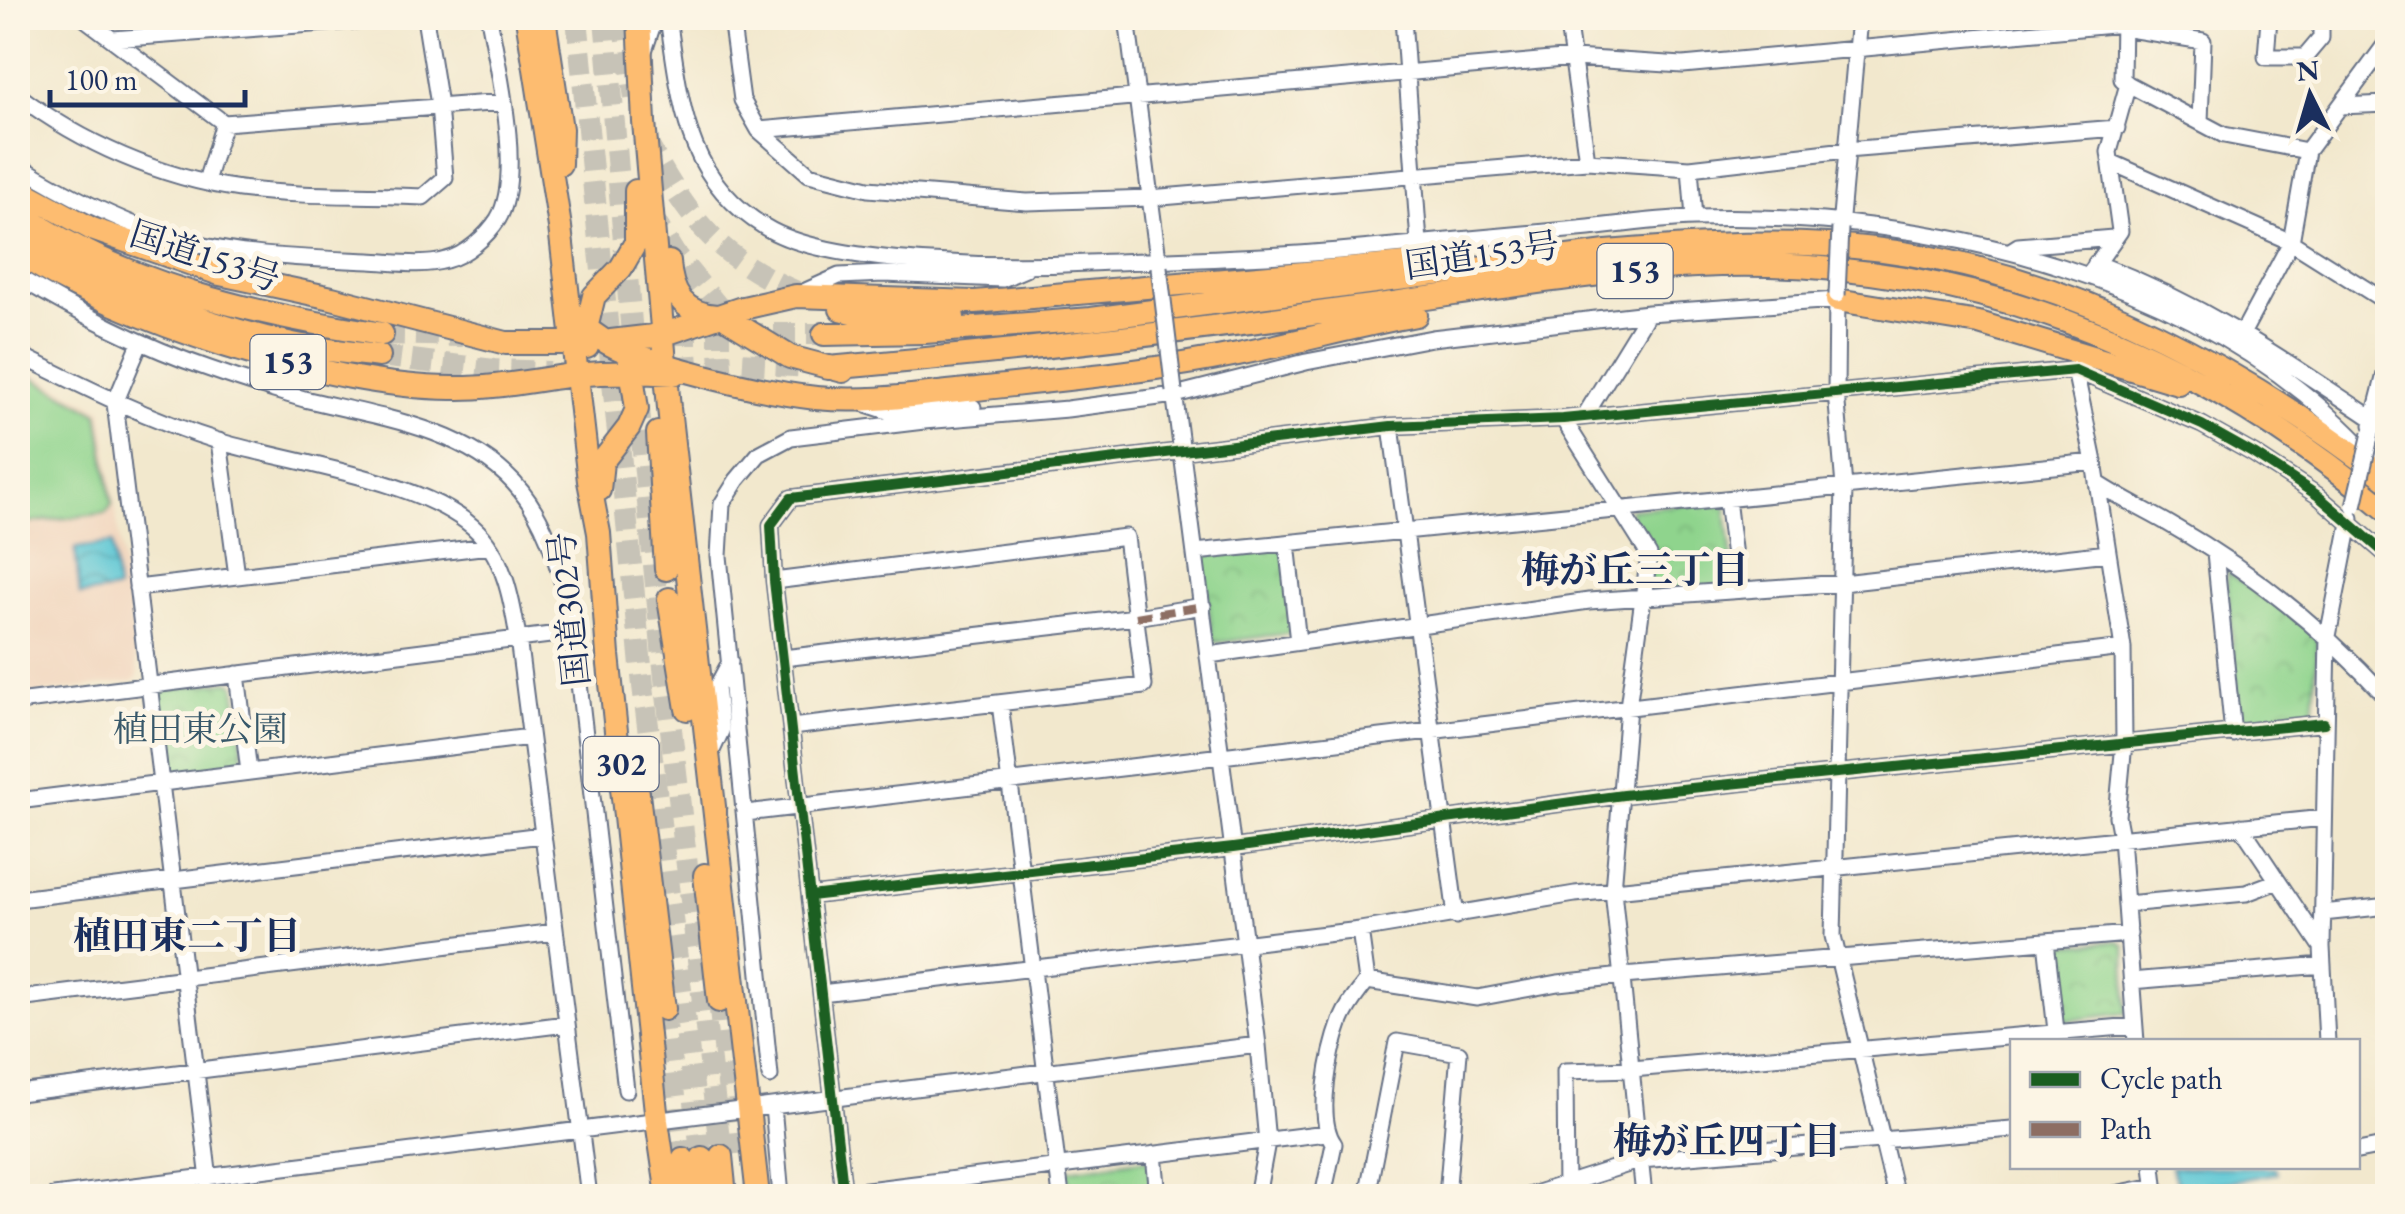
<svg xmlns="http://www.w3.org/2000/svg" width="2405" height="1214" font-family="'EB Garamond','Noto Serif JP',serif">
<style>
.built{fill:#f1d5bd}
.grass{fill:#8fd48d;stroke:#558276;stroke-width:2.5}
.park{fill:url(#park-crowns);stroke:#558276;stroke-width:2.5}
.water{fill:url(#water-waves);stroke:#3a7a99;stroke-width:2.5}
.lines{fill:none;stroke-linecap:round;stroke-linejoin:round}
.highway-tunnel{stroke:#c7c3b7;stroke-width:22;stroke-dasharray:22 11;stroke-linecap:butt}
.minor-casing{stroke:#667085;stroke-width:19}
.highway-casing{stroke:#667085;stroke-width:26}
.minor{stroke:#fff;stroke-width:15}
.highway{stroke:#fdbc6f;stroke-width:22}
.minor-bridge-casing{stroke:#667085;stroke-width:19;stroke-linecap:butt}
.minor-bridge{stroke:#fff;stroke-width:15}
.quiet{stroke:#8d6e63;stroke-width:8;stroke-dasharray:15 8;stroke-linecap:butt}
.cycleway-casing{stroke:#fcf5e5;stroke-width:16}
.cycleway{stroke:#1b5e20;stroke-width:10}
.labels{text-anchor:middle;stroke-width:10;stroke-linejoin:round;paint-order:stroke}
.shield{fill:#fcf5e5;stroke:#5e6a86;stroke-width:2.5}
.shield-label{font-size:32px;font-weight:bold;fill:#1b2f5e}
.street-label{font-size:35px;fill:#1b2f5e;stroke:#fcf5e5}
.park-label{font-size:35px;fill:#38586a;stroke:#fcf5e5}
.neighbourhood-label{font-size:38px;font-weight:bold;fill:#1b2f5e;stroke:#fcf5e5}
</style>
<defs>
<pattern id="park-crowns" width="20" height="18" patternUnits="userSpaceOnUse" patternTransform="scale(2.5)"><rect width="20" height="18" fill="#8fd48d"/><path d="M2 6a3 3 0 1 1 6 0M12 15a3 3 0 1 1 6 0" fill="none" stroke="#7bb67c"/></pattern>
<pattern id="water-waves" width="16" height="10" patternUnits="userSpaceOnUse" patternTransform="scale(2.5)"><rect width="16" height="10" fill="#5ac6d4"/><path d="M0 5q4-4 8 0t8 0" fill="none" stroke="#4aa1af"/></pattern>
</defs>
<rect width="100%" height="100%" fill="#fcf5e5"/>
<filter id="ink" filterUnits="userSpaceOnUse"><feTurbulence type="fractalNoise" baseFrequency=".01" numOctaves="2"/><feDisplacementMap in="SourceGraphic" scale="20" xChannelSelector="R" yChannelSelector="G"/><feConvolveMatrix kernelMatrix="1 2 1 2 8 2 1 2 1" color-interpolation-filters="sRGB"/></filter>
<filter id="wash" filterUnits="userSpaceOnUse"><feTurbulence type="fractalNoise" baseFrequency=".0048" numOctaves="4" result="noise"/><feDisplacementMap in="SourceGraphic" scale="40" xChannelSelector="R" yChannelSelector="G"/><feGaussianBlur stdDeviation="2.25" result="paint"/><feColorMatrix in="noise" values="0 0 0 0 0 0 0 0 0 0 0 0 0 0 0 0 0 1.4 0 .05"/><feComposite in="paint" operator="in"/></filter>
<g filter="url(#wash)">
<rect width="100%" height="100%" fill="#f2e8cd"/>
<!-- built -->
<path class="built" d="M18,366L102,410L138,676L133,681L18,696Z"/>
<!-- grass -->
<path class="grass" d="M18,370L98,413L112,504L106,513L18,524Z"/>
<!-- park -->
<path class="park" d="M1725,501L1735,586L1653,591L1629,509Z
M1284,545L1294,633L1213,643L1202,555Z
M2226,571L2318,634L2313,717L2240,723Z
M229,681L235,685L244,764L240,770L171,778L166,774L157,695L160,690Z
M2119,941L2125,946L2127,1013L2057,1022L2051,951L2058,945Z
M1149,1159L1153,1196H1071L1067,1170Z"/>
<!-- water -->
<path class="water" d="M112,543L117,590L80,595L75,548Z
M2171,1167H2275L2277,1173L2191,1189L2182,1188L2178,1195L2179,1187Z"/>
</g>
<g filter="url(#ink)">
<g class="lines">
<!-- highway-tunnel -->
<path class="highway-tunnel" d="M577,18L643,686L702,1158
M605,18L634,358
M624,18L635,98
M645,139C691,224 720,261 811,298
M650,213L674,253L728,319
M382,334L463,336
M675,334H824
M379,356L494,370L550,372
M677,367L740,363L809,367
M638,400L665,678L721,1156
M719,1001L736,1157
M664,1009L683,1159"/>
<!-- minor casing -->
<g class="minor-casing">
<path id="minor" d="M84,18L224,123L206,181
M668,18C681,101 684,178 765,227C829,267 1011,267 1088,263C1172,260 1256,258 1339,251C1422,244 1505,235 1589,228C1624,224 1659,219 1694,218C1934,211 2208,275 2374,460
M731,18L742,100L759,130L809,174L868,189L1027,202L1150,198L1587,161L1690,168
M1127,18L1159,267
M1403,18L1419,243
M1567,18L1587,161
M2123,18L2122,79L2128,84L2224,135L2307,151
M2269,18L2266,57H2305L2321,38V18
M732,26L830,18
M2123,28L2203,41L2200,122
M113,39L392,18
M644,51L655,18
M18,95C81,143 161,178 240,189C301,197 363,194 423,197L445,178L439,105L425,18
M2340,106L2388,104
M224,123L504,102
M759,130L1574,58L1683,65L2123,24
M2113,163L2291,242L2388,303
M18,165C64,193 109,217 160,234C228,257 299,258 370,261C394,262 422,267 446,260C466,255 487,236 498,219C524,176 498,67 489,18
M1694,218L1690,168L1846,150L2117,128
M1840,228L1859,18
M2010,251L2018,246L2113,238
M2096,263C2203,304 2279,356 2373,419L2388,432
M2091,272L2120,231L2109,152L2128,84
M18,277C79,313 141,346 210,369C241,380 273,390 304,399C374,416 463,427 514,483C548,520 558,566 571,614L626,1090
M799,294L839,276L884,274L1002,279L1025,269
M1837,295L1836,392L1844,487L1833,936L1896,1196
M2243,332L2291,242L2307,151L2388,41
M140,343L115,403L211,1196
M18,354C84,387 150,420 221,442C292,463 419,479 473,527C504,554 512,600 518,638L589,1196
M2075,370L2094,462L2123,648L2124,743L2117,816L2121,837L2136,1042
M1174,391L1258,1045L1267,1142L1257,1196
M863,403L890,412L973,407
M1584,417L1648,313L1837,300
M1563,419L1649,555L1628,707L1613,890L1644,1196
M2372,425L2388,362
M1391,426L1456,916
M219,441L237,576
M2097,483C2121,499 2147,511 2171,525C2253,572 2325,630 2388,699
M1727,499L1738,590
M1287,543L1298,642
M1195,552L2094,462
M2215,553L2233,734
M774,581L1126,537L1144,686L791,727
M137,588L489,546
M1209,655L1589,601L1842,583L2108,553
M783,658L1136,617L1203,606
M237,674L249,772
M18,702L574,632
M1000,703L1061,1196
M709,757L721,731L716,688L730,662
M18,801L530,737
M746,813L2123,648
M2241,826L2322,947
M810,896L1233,848L1623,795L2324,723
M18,899L542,835
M2126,904L2246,893L2275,882
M2323,913L2388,906
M2046,941L2056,1031
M1367,981L1477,998L1558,983L1623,976L2129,934
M2131,981L2323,965
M821,993L1360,930L1575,894L2324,818
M18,999L555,932
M2327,1042L2322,947L2328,636L2351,518
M770,1076L719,556L722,504L737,480L759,454L791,437L924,421L1067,409L1175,395L1306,362L1432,338L1648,313
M18,1093L566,1024
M773,1106L781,1196
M2358,1151L2388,1145
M1154,1154L1158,1196
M2153,1166L2156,1193
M843,1193L1326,1133
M54,1196L1258,1045
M844,1196L774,581L771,525L791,498L1391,426L1563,419L2075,370L2202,425L2254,454L2317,495L2388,556
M1323,1196L1334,1144C1315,1118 1330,1051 1341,1021C1347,1006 1357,994 1367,981L1360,930
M1367,1196L1397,1042L1459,1053L1447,1196
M1528,1196L1641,1160L2012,1129
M1566,1196L1565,1071L1632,1069L2134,1026
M2105,1196L2155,1186"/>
</g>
<!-- highway casing -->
<g class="highway-casing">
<path id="highway" d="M527,18L560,227L589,481L599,533L608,655L657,1121L668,1196
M544,18L561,129L560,164
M639,18L644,122L669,408L758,1196
M18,189L92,229L220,274L332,298L506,343H573L587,347
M18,212C125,285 255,315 382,334
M18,235C92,281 202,325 288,343C318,350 349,352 379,356
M18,253C120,322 329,387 452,388C493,389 533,380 574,375C607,372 641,372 674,374
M669,262C671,294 684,314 717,316
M1837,300L1979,323L2178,383
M841,309L857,313L953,317
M571,312C599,348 640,357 683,370C726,382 771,393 816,398C867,403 917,395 967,390C1058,380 1149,372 1238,354C1298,342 1356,326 1416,315
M728,319L790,357L843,371
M824,334L925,332L1091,319L1606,252C1679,246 1753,241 1827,245C2035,256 2225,355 2388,480
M584,337L594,296L621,268L636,242V191
M611,341L662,335L739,309L796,296L975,302L1406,264
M828,368C1005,353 1180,332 1356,308C1469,293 1582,272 1696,266C1960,253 2187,344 2388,511
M658,433L666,569
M599,490L602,462L629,427L637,409L630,362
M669,599L687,709
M635,769L664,1009
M705,875L719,1001
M721,1156L725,1196
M702,1158L706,1196
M683,1159L688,1196"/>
</g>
<!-- minor -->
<use href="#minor" class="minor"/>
<!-- highway -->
<use href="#highway" class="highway"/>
<!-- minor-bridge casing -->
<g class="minor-bridge-casing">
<path id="minor-bridge" d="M1159,267L1174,391
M1837,295L1840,228
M2354,506L2371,433"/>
</g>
<!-- minor-bridge -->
<use href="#minor-bridge" class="minor-bridge"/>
<!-- quiet -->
<path class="quiet" d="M1136,617L1203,606"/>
<!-- cycleway casing -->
<g class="cycleway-casing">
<path id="cycleway" d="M810,896L1233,848L1623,795L2324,723
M844,1196L774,581L771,525L791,498L1391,426L1563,419L2075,370L2202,425L2254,454L2317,495L2388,556"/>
</g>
<!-- cycleway -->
<use href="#cycleway" class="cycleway"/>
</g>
</g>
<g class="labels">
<!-- shield labels -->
<g class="shield">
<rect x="1597.5" y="244" width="75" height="54" rx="8"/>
<rect x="250.5" y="335" width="75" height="54" rx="8"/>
<rect x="583.5" y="737" width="75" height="54" rx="8"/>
</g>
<g class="shield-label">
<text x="1635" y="282">153</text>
<text x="288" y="373">153</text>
<text x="621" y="775">302</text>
</g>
<!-- street labels -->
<g class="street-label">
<text transform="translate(1482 255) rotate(-8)" y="12">国道153号</text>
<text transform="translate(205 256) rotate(18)" y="12">国道153号</text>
<text transform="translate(569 609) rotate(-96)" y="12">国道302号</text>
</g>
<!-- park labels -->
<g class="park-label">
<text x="200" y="741">植田東公園</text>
</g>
<!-- neighbourhood labels -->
<g class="neighbourhood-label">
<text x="1635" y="583">梅が丘三丁目</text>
<text x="187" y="949">植田東二丁目</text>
<text x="1727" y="1154">梅が丘四丁目</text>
</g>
</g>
<!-- margin -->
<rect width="2405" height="1214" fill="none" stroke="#fcf5e5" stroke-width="60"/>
<!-- legend -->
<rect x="2010" y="1039" width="350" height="130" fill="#fcf5e5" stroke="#a2a6af" stroke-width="2.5"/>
<rect x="2030" y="1072" width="50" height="15" fill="#1b5e20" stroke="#a2a6af" stroke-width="2.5"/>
<text x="2100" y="1089" font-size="30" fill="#1b2f5e">Cycle path</text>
<rect x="2030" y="1122" width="50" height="15" fill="#8d6e63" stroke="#a2a6af" stroke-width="2.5"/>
<text x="2100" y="1139" font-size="30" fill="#1b2f5e">Path</text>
<!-- north arrow -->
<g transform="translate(2310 95) rotate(355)" stroke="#fcf5e5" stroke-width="8" paint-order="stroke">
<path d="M0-8L18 38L0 25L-18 38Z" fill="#1b2f5e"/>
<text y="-15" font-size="28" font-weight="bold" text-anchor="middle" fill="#1b2f5e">N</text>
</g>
<!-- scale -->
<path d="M50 90v15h195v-15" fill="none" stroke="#1b2f5e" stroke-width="5"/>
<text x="65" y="90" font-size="30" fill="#1b2f5e" stroke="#fcf5e5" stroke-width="8" paint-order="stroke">100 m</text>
</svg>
